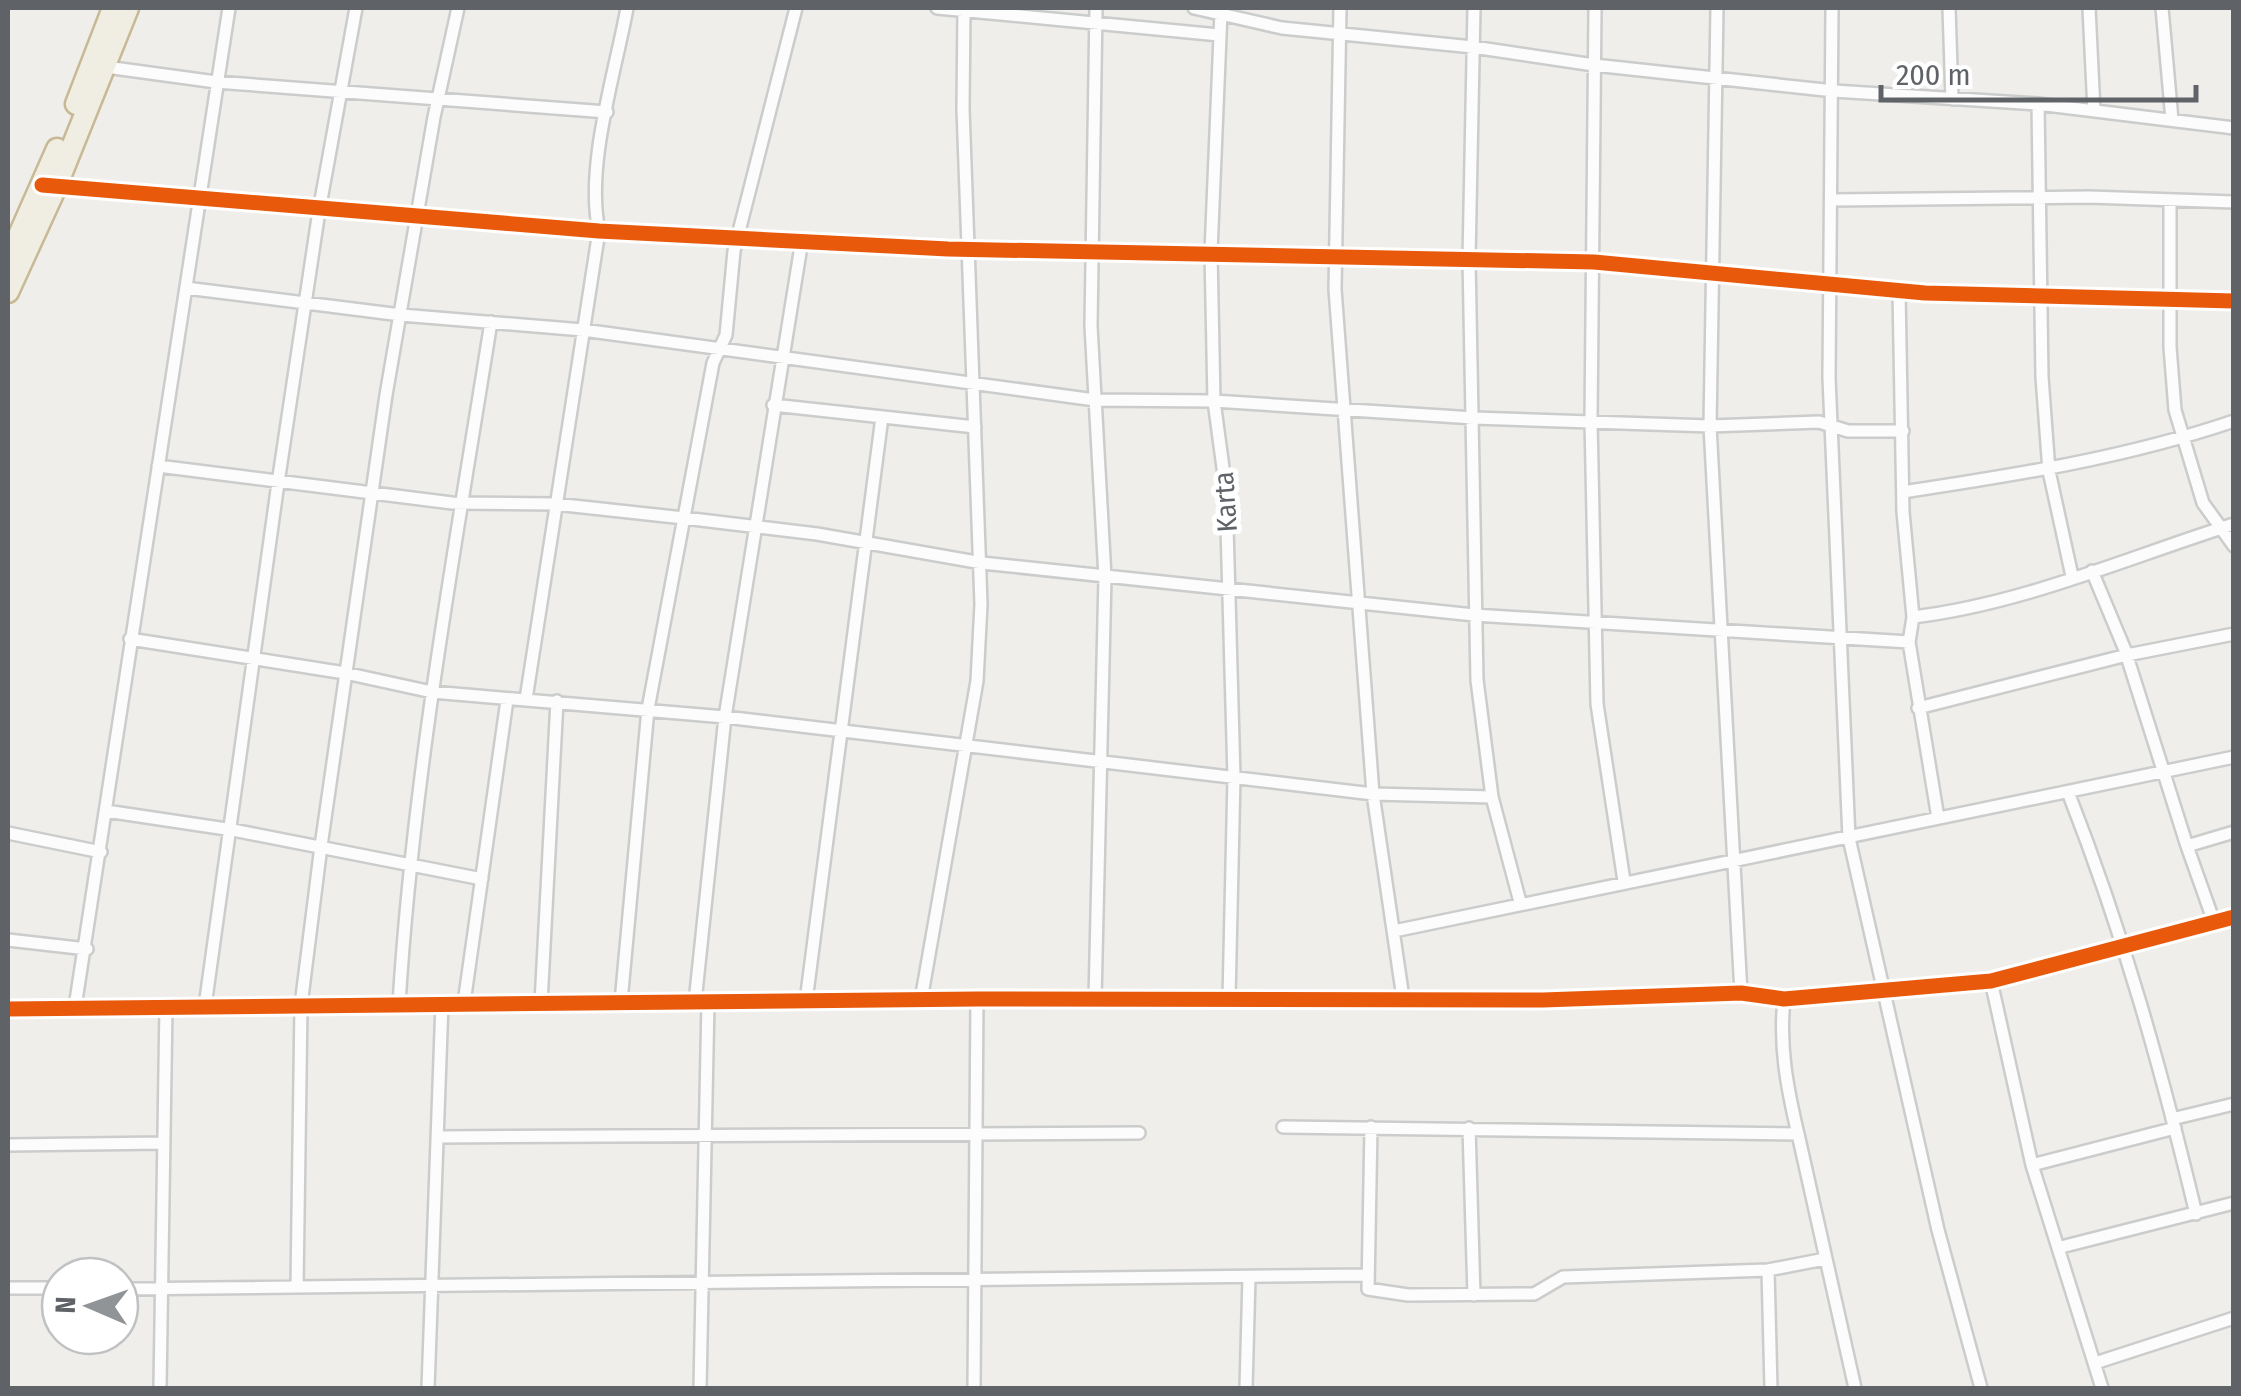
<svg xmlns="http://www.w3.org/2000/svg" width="2241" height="1396" font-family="'Fira Sans Condensed',sans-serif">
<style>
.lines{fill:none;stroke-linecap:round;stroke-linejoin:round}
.street-casing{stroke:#cbcccc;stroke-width:16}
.highway-casing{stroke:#c8b996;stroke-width:25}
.street{stroke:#fdfcfc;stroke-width:11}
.highway{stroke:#f0ede3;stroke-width:20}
.cycleway-casing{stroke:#fff;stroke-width:21}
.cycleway{stroke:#e8590c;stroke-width:15}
.labels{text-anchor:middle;stroke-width:10;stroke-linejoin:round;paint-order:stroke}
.street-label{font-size:28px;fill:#5f6368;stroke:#fff}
</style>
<rect width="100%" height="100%" fill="#efeeea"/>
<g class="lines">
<!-- street casing -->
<g class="street-casing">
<path id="street" d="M937,8L1219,35
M1194,8L1282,28L1473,47L1594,65L1834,91L2038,104L2234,128
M1340,8L1335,289L1373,794L1403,998
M1474,8L1469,259L1477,680L1492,797L1520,902
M1595,8L1591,421L1597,704L1624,881
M1717,8L1710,426L1741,993
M1832,8L1829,378L1849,838L1938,1230L1981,1388
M1949,8L1952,99
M2089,8L2094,111
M2162,8L2172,120
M1221,12L1211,252L1214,401L1226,490L1234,777L1229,998
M106,67L216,82L607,112
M2038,104L2042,377L2049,471L2072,576
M52,186L599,231L948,249L1594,262L1925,293L2234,301
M1832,200L2089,197L2234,202
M2170,200V347L2175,410L2203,503L2234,546
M186,288L401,315L583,330L1095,400L1214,401L1474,418L1710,426L1819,422L1848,431H1903
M1899,291L1903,512L1913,617L1909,642L1938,818
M773,405L975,427
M158,466L452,503L555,504L684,518L817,534L982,563L1474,615L1909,642
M1903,492C2015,475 2125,458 2234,421
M2092,571L2125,650L2187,846
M1913,617C2023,604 2129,557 2234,524
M130,639L345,673L432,692L725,717L1373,794L1492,797
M526,699L599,231C585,166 615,74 627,8
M1918,708L2127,655L2234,634
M2068,792C2123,932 2161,1068 2196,1214
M106,811L233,830L482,879
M8,833L101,852
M2214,922L2187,846L2234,832
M1394,931L2234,757
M8,940L87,949
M1991,981L2032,1165L2102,1388
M1095,999L1105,577L1091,326L1096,8
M921,1000L977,681L981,604L963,109L964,8
M806,1001L882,417
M621,1002L648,709L713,363L726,335L734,251L796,8
M695,1002L725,717L802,240
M464,1003L507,700
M541,1003L557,701
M399,1004C413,775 455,549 491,322
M205,1006L278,483L319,211L356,8
M75,1007L229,8
M8,1009L977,999L1543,1000L1741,993L1784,999L1991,981L2234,917
M2172,1119L2234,1104
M1283,1127L1798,1134C1787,1088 1779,1046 1784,999
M1371,1127L1368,1289L1408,1295L1534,1294L1563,1277L1768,1270L1825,1259
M1469,1128L1474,1295
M1798,1134L1855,1388
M437,1137L1139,1133
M8,1145L164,1143
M2032,1165L2175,1128
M2061,1247L2234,1203
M1768,1270L1771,1388
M297,1287L301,1005L321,846L386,395L434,117L458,8
M8,1288H60
M120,1289L1366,1275
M2095,1363L2234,1318
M160,1388L166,1006
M428,1388L442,1003
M700,1388L708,1002
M974,1388L977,999
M1246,1388L1249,1277"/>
</g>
<!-- highway casing -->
<g class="highway-casing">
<path id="highway" d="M76,104L113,8
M8,260L57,149
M8,292L56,187L128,8"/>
</g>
<!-- street -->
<use href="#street" class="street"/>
<!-- highway -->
<use href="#highway" class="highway"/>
<!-- cycleway casing -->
<g class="cycleway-casing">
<path id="cycleway" d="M42,185L599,231L948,249L1594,262L1925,293L2234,301
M8,1009L977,999L1543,1000L1741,993L1784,999L1991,981L2234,917"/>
</g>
<!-- cycleway -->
<use href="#cycleway" class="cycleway"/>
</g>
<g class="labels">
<!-- street labels -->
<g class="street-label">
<text transform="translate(1225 502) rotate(-94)" y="10">Karta</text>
</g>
</g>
<!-- border -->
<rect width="2241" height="1396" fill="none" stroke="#5f6368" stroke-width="20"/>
<!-- north arrow -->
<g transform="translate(90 1306) rotate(272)"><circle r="48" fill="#ffffff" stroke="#bfc1c3" stroke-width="2.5"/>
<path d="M0-8L18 38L0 25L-18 38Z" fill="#919496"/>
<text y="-15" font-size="28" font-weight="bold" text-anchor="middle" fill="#5f6368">N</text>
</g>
<!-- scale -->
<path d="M1881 85v15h315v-15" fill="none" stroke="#5f6368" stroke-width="5"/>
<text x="1896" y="85" font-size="30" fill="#5f6368" stroke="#ffffff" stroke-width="8" paint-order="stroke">200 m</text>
</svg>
